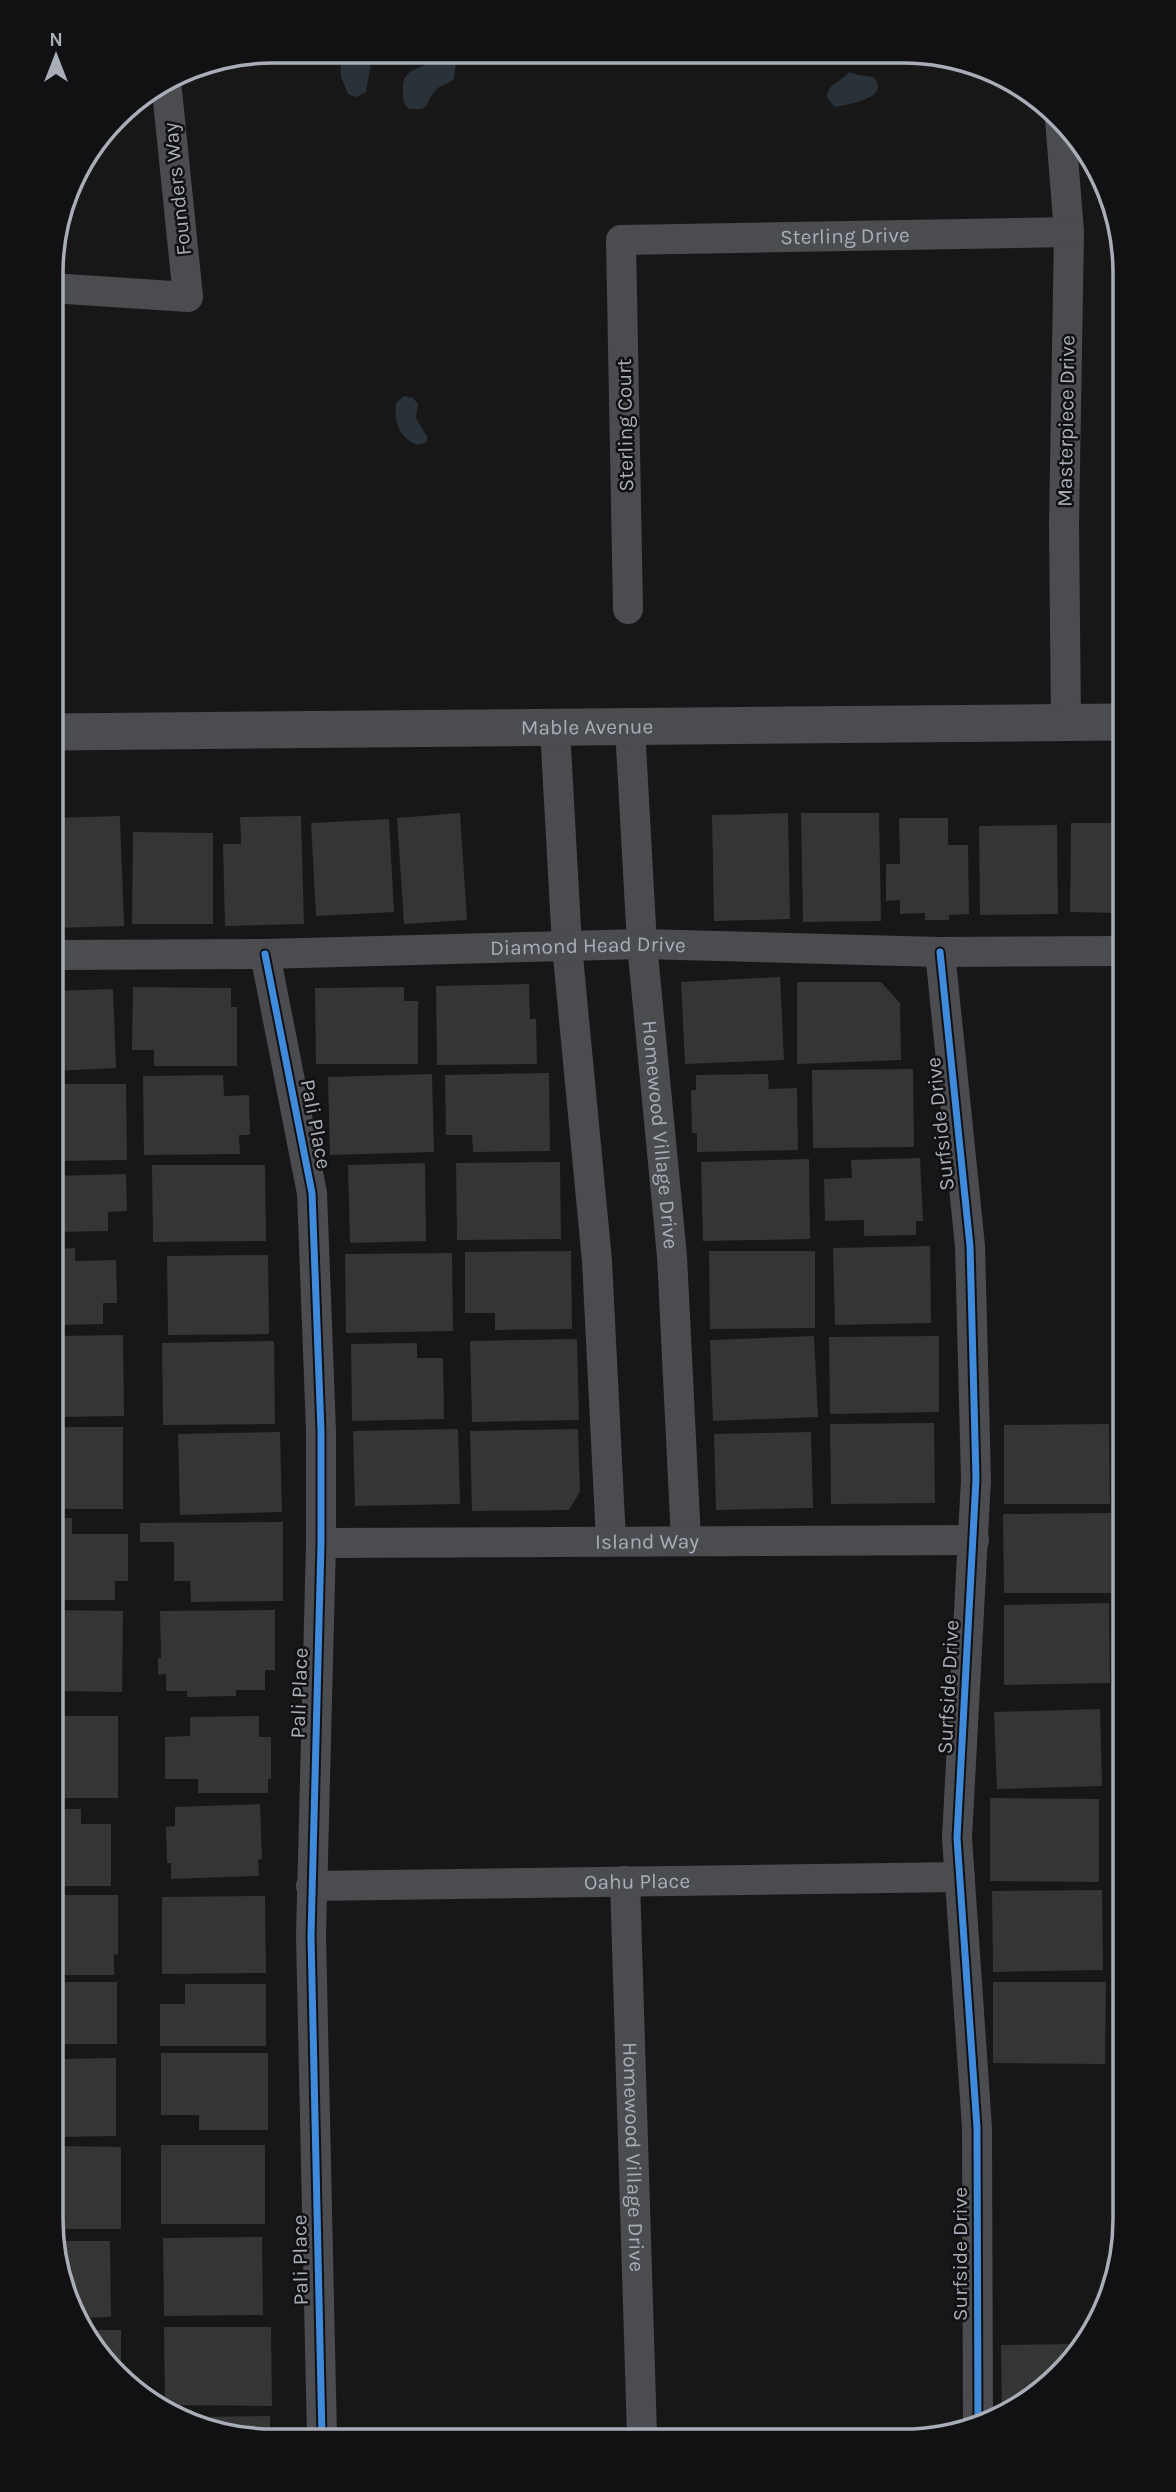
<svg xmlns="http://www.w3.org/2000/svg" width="1176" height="2492" font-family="Karla,sans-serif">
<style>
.water{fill:#2a3239}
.building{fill:#353536}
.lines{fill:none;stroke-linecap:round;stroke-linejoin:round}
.minor{stroke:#4b4c50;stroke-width:30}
.tertiary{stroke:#4b4c50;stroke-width:37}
.cycleway-casing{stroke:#111113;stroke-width:11}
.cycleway{stroke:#408adc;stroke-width:7}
.labels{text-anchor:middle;stroke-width:5;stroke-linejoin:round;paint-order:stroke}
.street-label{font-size:21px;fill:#a8adb8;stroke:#111113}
.rim{fill:none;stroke:#a8adb8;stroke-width:3.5}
</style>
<rect width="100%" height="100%" fill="#171717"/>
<!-- water -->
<path class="water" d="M340,51H373L366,92L356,97L348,94L341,77Z
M445,52L450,54L456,61L454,79C449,84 439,85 435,91C424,104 431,111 409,109C403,103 403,101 403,93C401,70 414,71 431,62C436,60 439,55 445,52Z
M849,72L858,75L873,77C893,97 848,105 835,107L827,98C827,84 841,82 849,72Z
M404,396L413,398L418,404L416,418L428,438L425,443L418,445C399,438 394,423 396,403Z"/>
<!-- building -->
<path class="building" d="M460,813L467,920L404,924L397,818Z
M788,813L790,919L714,921L712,815Z
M801,813H879L881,921L803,922Z
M120,816L124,926L54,928L53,818Z
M301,816L304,924L225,926L223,844H241L240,817Z
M899,818H948V845H968L969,914L949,915V920H925V913L900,914V900L886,901V864H900Z
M389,819L394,912L316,916L311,823Z
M1071,823H1120V913L1070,912Z
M1057,825L1058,914L980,915L979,826Z
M133,832L213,833V924H132Z
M780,977L784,1060L685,1064L681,982Z
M797,982H881L900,1003L901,1060L797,1064Z
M529,984L530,1019H536L537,1064L437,1065L436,986Z
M133,987L231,988V1007H237V1066H154V1050H132Z
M404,987V1001H418V1064H316L315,988Z
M113,989L116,1068L54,1071V991Z
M913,1069L914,1147L813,1148L812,1070Z
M549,1073L550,1151L473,1152L472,1135H446L445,1075Z
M432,1074L434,1152L330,1155L328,1077Z
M768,1074L769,1089L797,1088L798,1150L697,1152V1133H692L691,1090H696V1075Z
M223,1075L224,1096L249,1095L250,1135H239L240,1154L144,1155L143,1076Z
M54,1084H126L127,1160L54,1161Z
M920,1158L923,1221H916V1235L864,1236V1220L825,1221L824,1179L852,1178L851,1160Z
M809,1159L810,1239L703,1241L701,1162Z
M560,1162L561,1239L457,1240L456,1163Z
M425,1163L426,1241L350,1243L348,1165Z
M152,1165H265L266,1241L153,1242Z
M126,1174L127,1211L108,1212V1231L55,1232V1176Z
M930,1246L931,1323L835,1325L833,1248Z
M75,1248V1261L116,1260L117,1303H103V1324L55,1325V1249Z
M571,1251L572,1329L495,1330V1313H465V1252Z
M709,1251H815V1328L710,1329Z
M452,1253L453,1331L346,1333L345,1254Z
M268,1255L269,1334L168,1335L167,1256Z
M123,1335L124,1416L55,1417V1336Z
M814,1336L818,1417L713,1421L710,1340Z
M939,1336V1412L830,1414L829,1337Z
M577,1339L579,1420L472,1422L470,1341Z
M274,1341L275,1424L163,1425L162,1343Z
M417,1343V1358H443L444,1419L352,1421L351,1344Z
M934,1423L935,1503L831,1504L830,1424Z
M1109,1424L1110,1504H1004V1425Z
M55,1427H123V1509H56Z
M458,1429L460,1504L355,1506L353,1431Z
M578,1429L580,1492L569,1510L472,1511L470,1431Z
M280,1432L282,1512L180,1515L178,1434Z
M811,1432L813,1508L716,1510L714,1434Z
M1111,1513V1593H1004L1003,1514Z
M56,1518H72V1534H128V1581H115V1600H56Z
M283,1522V1601L191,1602L190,1581H174V1542H140V1523Z
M1119,1602H1122L1123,1681H1120Z
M1109,1603L1110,1683L1004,1685V1605Z
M56,1610L123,1611L122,1692L56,1691Z
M275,1610V1670H265V1690H236V1696L187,1697V1691H166V1674L158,1675V1658H161L160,1611Z
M1117,1705H1123V1787H1119Z
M1100,1709L1102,1786L997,1789L994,1712Z
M56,1716H118V1798H57Z
M259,1716V1737H271V1779H268V1793H198V1779H165V1737L190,1736V1717Z
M990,1798L1099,1799V1882L990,1881Z
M1116,1798H1123V1861H1114Z
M260,1804L262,1859L258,1860L259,1876L171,1879V1863H167L166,1827L175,1826V1807Z
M57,1809H81V1824H111V1886H57Z
M1117,1888H1124V1964H1117Z
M1102,1890L1103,1970L993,1972L992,1891Z
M57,1895H118V1955L114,1954V1975H57Z
M265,1896L266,1973L162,1974V1897Z
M57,1982H117V2044H58Z
M993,1982H1106L1105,2064L993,2063Z
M185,1984H266V2046H160V2004H185Z
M161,2053H268V2130H199V2115H161Z
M116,2058V2136L58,2137V2059Z
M161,2145H265V2224H161Z
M58,2146L121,2147V2229H58Z
M262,2237L263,2315L164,2316L163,2238Z
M58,2241H110L111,2317L77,2318L58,2277Z
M164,2327H271L272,2406L165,2405Z
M82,2330H121V2380L88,2342Z
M1084,2344L1070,2365L1026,2404L1002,2415L1001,2345Z
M270,2416V2437H230L189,2417Z"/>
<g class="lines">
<!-- minor -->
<g class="minor">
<path d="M1060,119L1069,232L1064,525L1066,723"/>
<path d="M51,288L188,297L166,81"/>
<path id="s1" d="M628,609L621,240L1069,232"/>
<path id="s2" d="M630,728L642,944L672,1256L686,1540"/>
<path d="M555,729L567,946L597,1261L611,1541"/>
<path d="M940,952L970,1246L976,1479L957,1838L977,2128L978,2426"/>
<path d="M265,954L312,1193L321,1431V1543L311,1936L322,2437"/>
<path id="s3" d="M54,955L265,954L642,944L940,952L1120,951"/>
<path id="s4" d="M321,1543L974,1540"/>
<path id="s5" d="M625,1881L642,2435"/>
<path id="s6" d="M311,1886L960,1877"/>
</g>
<!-- tertiary -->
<path class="tertiary" id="s7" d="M53,732L1119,722"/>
<!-- cycleway casing -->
<g class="cycleway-casing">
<path id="cycleway" d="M940,952L970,1246L976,1479L957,1838L977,2128L978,2426
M265,954L312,1193L321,1431V1543L311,1936L322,2437"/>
</g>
<!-- cycleway -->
<use href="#cycleway" class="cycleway"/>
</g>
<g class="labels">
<!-- street labels -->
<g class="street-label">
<text transform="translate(177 189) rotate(-96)" y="7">Founders Way</text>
<text dy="7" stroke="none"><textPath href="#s1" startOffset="593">Sterling Drive</textPath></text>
<text transform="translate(1066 421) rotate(-89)" y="7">Masterpiece Drive</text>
<text transform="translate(625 425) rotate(-91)" y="7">Sterling Court</text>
<text dy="7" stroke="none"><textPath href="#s7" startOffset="534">Mable Avenue</textPath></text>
<text dy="7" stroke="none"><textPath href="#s3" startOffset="534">Diamond Head Drive</textPath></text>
<text transform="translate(316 1124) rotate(79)" y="7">Pali Place</text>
<text transform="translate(940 1124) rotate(-96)" y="7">Surfside Drive</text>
<text dy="7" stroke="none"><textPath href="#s2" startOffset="408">Homewood Village Drive</textPath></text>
<text dy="7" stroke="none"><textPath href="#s4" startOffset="326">Island Way</textPath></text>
<text transform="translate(948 1687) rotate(-87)" y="7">Surfside Drive</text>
<text transform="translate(299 1693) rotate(-88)" y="7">Pali Place</text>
<text dy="7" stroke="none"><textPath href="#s6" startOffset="326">Oahu Place</textPath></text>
<text dy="7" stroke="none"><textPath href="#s5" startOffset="276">Homewood Village Drive</textPath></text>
<text transform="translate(960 2254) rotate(-90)" y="7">Surfside Drive</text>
<text transform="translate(300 2260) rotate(-91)" y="7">Pali Place</text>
</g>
</g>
<!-- crop -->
<path d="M0 0H1176V2492H0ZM273 63H903A210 210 0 0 1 1113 273V2219A210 210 0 0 1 903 2429H273A210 210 0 0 1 63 2219V273A210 210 0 0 1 273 63Z" fill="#111113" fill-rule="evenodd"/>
<path class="rim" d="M273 63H903A210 210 0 0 1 1113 273V2219A210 210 0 0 1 903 2429H273A210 210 0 0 1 63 2219V273A210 210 0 0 1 273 63Z"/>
<!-- north arrow -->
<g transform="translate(56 56)" stroke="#111113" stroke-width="5" paint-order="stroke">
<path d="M0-5L12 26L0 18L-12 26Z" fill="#a8adb8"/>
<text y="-10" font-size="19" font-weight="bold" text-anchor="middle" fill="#a8adb8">N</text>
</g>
</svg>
